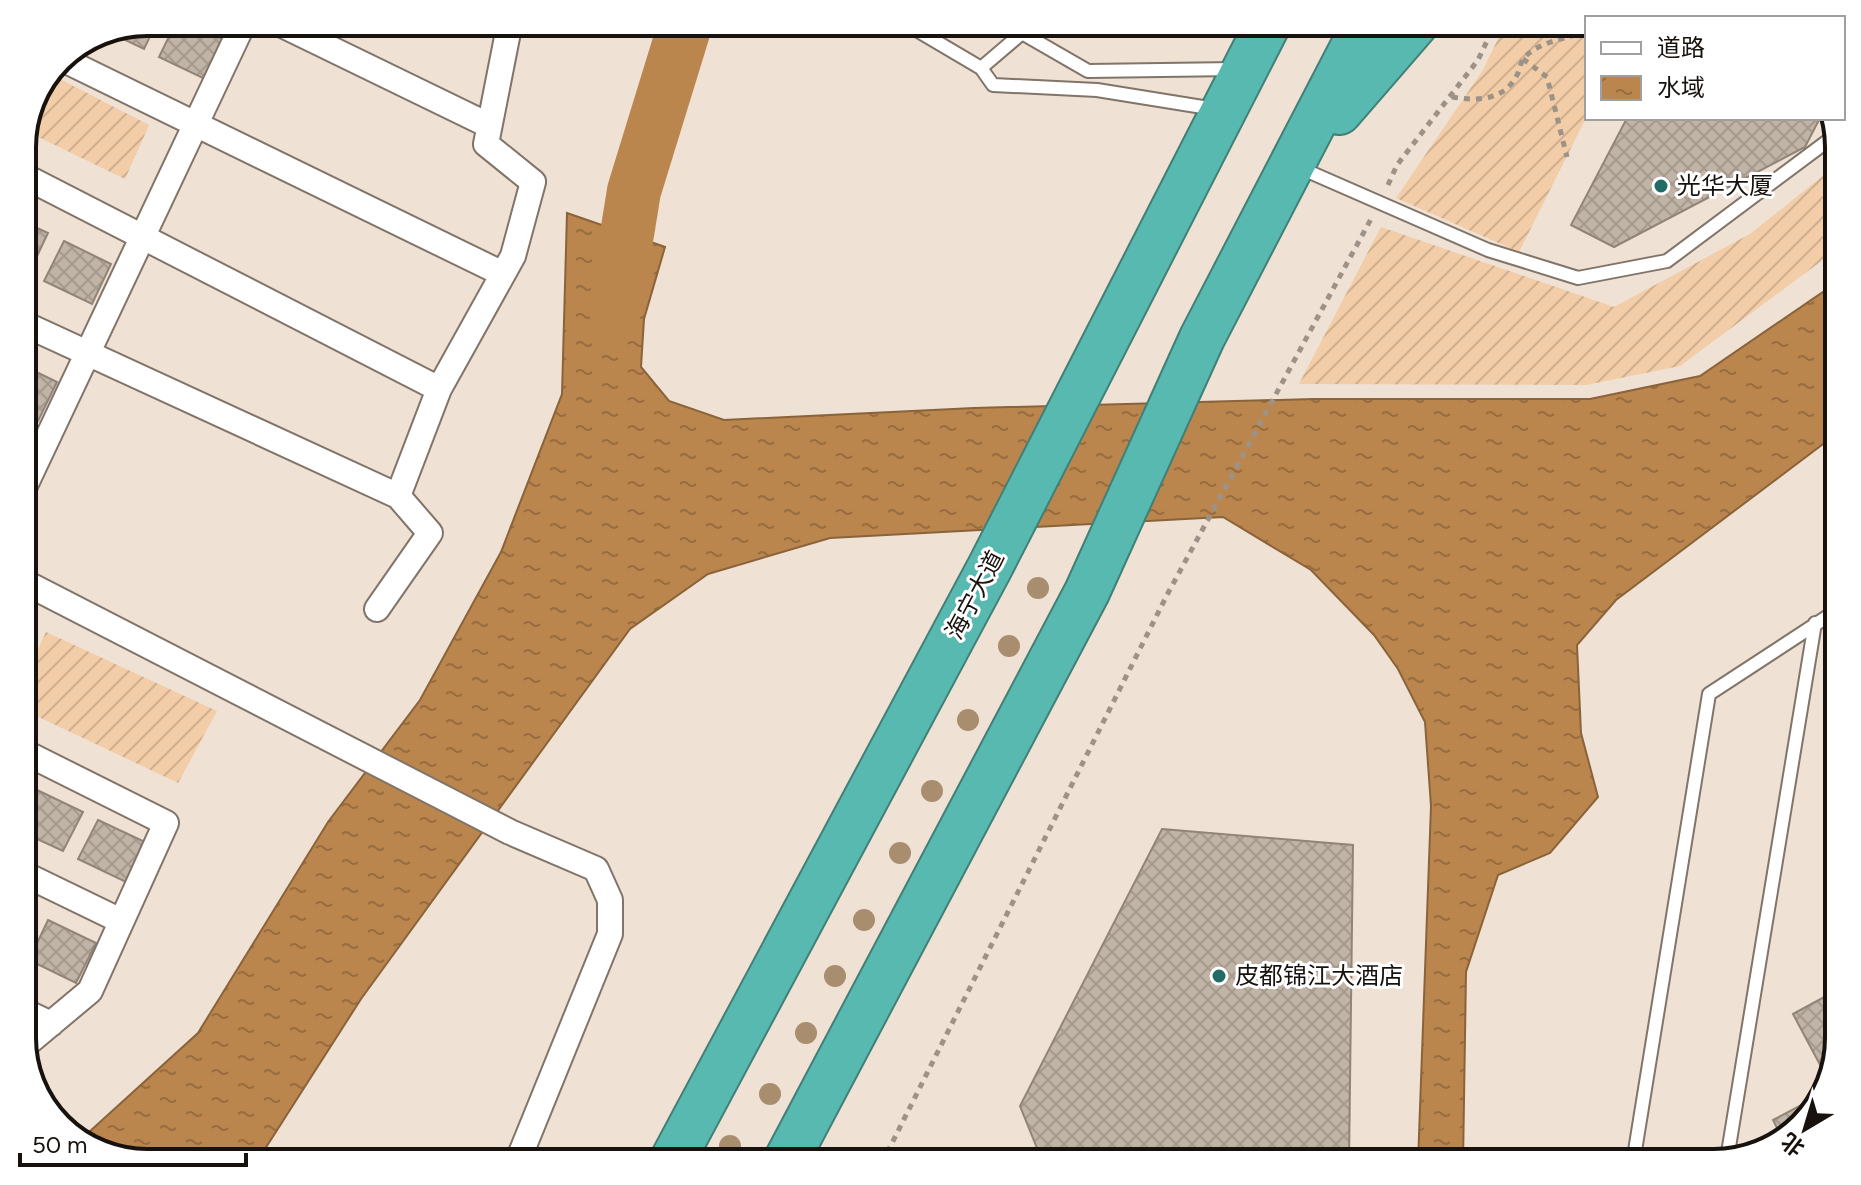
<svg xmlns="http://www.w3.org/2000/svg" width="1861" height="1185" font-family="Figtree,'Noto Sans SC',sans-serif">
<style>
.garden{fill:url(#garden-furrows)}
.water{fill:url(#water-ripples);stroke:#8a633a;stroke-width:2}
.lines{fill:none;stroke-linecap:round;stroke-linejoin:round}
.river{stroke:#bb864d;stroke-width:54}
.building{fill:url(#building-cross-hatch);stroke:#918478;stroke-width:2}
.lane-casing{stroke:#817468;stroke-width:16}
.street-casing{stroke:#817468;stroke-width:28}
.highway-casing{stroke:#417f77;stroke-width:48}
.path{stroke:#9d9288;stroke-width:5;stroke-dasharray:6 6;stroke-linecap:butt}
.lane{stroke:#fff;stroke-width:12}
.street{stroke:#fff;stroke-width:24}
.highway{stroke:#57b9b0;stroke-width:44}
.tree{fill:#a88d6e}
.poi-dot{fill:#226c67;stroke:#fff;stroke-width:3}
.labels{text-anchor:middle;stroke-width:6;stroke-linejoin:round;paint-order:stroke}
.poi-label{font-size:24px;fill:#17120d;stroke:#fff;text-anchor:start}
.street-label{font-size:24px;fill:#17120d;stroke:#fff}
.rim{fill:none;stroke:#17120d;stroke-width:4}
</style>
<defs>
<pattern id="garden-furrows" width="10" height="10" patternUnits="userSpaceOnUse" patternTransform="scale(2)"><rect width="10" height="10" fill="#f2cda7"/><path d="M-1 1l2-2M0 10L10 0M9 11l2-2" fill="none" stroke="#cfaf8f"/></pattern>
<pattern id="water-ripples" width="26" height="14" patternUnits="userSpaceOnUse" patternTransform="scale(2)"><rect width="26" height="14" fill="#bb864d"/><path d="M2 4q2-2 4 0t4 0M15 11q2-2 4 0t4 0" fill="none" stroke="#976c3e"/></pattern>
<pattern id="building-cross-hatch" width="8" height="8" patternUnits="userSpaceOnUse" patternTransform="scale(2)"><rect width="8" height="8" fill="#c1b4a6"/><path d="M0 0l8 8M0 8l8-8" fill="none" stroke="#a59a8e"/></pattern>
</defs>
<rect width="100%" height="100%" fill="#efe1d3"/>
<!-- garden -->
<path class="garden" d="M1506,22H1587V116L1519,252L1396,198L1483,70Z
M52,75L149,125L125,179L26,131Z
M1839,163V248L1680,366L1586,385L1299,384L1381,227L1614,307L1750,234Z
M46,632L217,711L178,783L22,709V684Z"/>
<!-- water -->
<path class="water" d="M567,213L665,247L644,319L641,367L669,401L724,420L974,408L1314,399H1590L1700,376L1839,281V432L1616,600L1577,645L1581,733L1598,797L1550,853L1498,875L1466,972L1463,1163H1418L1431,806L1425,722L1398,669L1374,635L1311,570L1223,517L830,538L708,574L630,629L361,999L256,1163H147L78,1142L198,1033L328,822L420,700L501,552L562,394Z"/>
<g class="lines">
<!-- river -->
<path class="river" d="M615,308L634,191L686,22"/>
</g>
<!-- building -->
<path class="building" d="M147,22H157L144,49L115,35Z
M176,22H189L225,40L207,80L159,57Z
M1627,118H1820L1805,147L1614,247L1571,225Z
M22,221L48,233L29,273L22,270Z
M64,241L111,264L92,304L44,281Z
M22,365L57,382L38,421L22,414Z
M35,789L83,812L63,851L22,832V816Z
M1839,809V843L1825,817Z
M98,820L145,842L126,882L78,859Z
M1162,829L1353,845L1349,1163H1043L1020,1106Z
M22,907L33,912L22,934Z
M48,920L96,943L76,983L29,960Z
M1839,989V1038L1827,1078L1793,1014Z
M1822,1094L1818,1107L1783,1140L1773,1120Z"/>
<g class="lines">
<!-- lane casing -->
<g class="lane-casing">
<path id="lane" d="M903,22L981,68L1022,33L1027,22
M1022,33L1088,71L1236,69
M981,68L993,85L1097,90L1215,109
M1298,167L1488,250L1578,278L1667,261L1837,134
M1727,1159L1815,623
M1633,1163L1709,694L1839,609"/>
</g>
<!-- street casing -->
<g class="street-casing">
<path id="street" d="M276,22L488,125
M60,58L503,274
M22,175L439,389
M22,323L398,496
M22,492L244,22
M22,581L510,832L596,869L610,900V934L517,1163
M377,609L430,533L398,496L439,389L513,256L533,182L486,144L510,22
M22,751L166,823L90,991L23,1047
M22,873L121,921
M22,1010L51,1024"/>
</g>
<!-- highway casing -->
<g class="highway-casing">
<path id="highway" d="M1339,112L1417,22
M671,1163L990,567L1269,22
M785,1163L1087,592L1202,338L1366,22"/>
</g>
<!-- path -->
<path class="path" d="M1523,59L1547,77L1567,157
M1452,97C1477,101 1504,101 1517,75C1520,70 1520,63 1524,58C1539,41 1567,39 1587,31
M1388,185L1397,165L1478,60L1496,22
M882,1163L1167,595L1371,219"/>
<!-- lane -->
<use href="#lane" class="lane"/>
<!-- street -->
<use href="#street" class="street"/>
<!-- highway -->
<use href="#highway" class="highway"/>
</g>
<!-- trees -->
<g class="tree">
<circle cx="1038" cy="588" r="11"/>
<circle cx="1009" cy="646" r="11"/>
<circle cx="968" cy="720" r="11"/>
<circle cx="932" cy="791" r="11"/>
<circle cx="900" cy="853" r="11"/>
<circle cx="864" cy="920" r="11"/>
<circle cx="835" cy="976" r="11"/>
<circle cx="806" cy="1033" r="11"/>
<circle cx="770" cy="1094" r="11"/>
<circle cx="730" cy="1146" r="11"/>
</g>
<!-- markers -->
<g class="poi-dot">
<circle cx="1661" cy="186" r="8"/>
<circle cx="1219" cy="976" r="8"/>
</g>
<g class="labels">
<!-- poi labels -->
<g class="poi-label">
<text x="1677" y="194">光华大厦</text>
<text x="1235" y="984">皮都锦江大酒店</text>
</g>
<!-- street labels -->
<g class="street-label">
<text transform="translate(975 595) rotate(-62)" y="8">海宁大道</text>
</g>
</g>
<!-- crop -->
<path d="M0 0H1861V1185H0ZM147 36H1714A111 111 0 0 1 1825 147V1038A111 111 0 0 1 1714 1149H147A111 111 0 0 1 36 1038V147A111 111 0 0 1 147 36Z" fill="#fff" fill-rule="evenodd"/>
<path class="rim" d="M147 36H1714A111 111 0 0 1 1825 147V1038A111 111 0 0 1 1714 1149H147A111 111 0 0 1 36 1038V147A111 111 0 0 1 147 36Z"/>
<!-- legend -->
<rect x="1585" y="16" width="260" height="104" fill="#ffffff" stroke="#a2a09e" stroke-width="2"/>
<rect x="1601" y="42" width="40" height="12" fill="#ffffff" stroke="#a2a09e" stroke-width="2"/>
<text x="1657" y="56" font-size="24" fill="#17120d">道路</text>
<rect x="1601" y="76" width="40" height="24" fill="url(#water-ripples)" stroke="#a2a09e" stroke-width="2"/>
<text x="1657" y="96" font-size="24" fill="#17120d">水域</text>
<!-- north arrow -->
<g transform="translate(1805 1129) rotate(218)" stroke="#ffffff" stroke-width="6" paint-order="stroke">
<path d="M0-6L14 30L0 20L-14 30Z" fill="#17120d"/>
<text y="-12" font-size="22" font-weight="bold" text-anchor="middle" fill="#17120d">北</text>
</g>
<!-- scale -->
<path d="M20 1153v12h226v-12" fill="none" stroke="#17120d" stroke-width="4"/>
<text x="32" y="1153" font-size="24" fill="#17120d" stroke="#ffffff" stroke-width="6" paint-order="stroke">50 m</text>
</svg>
